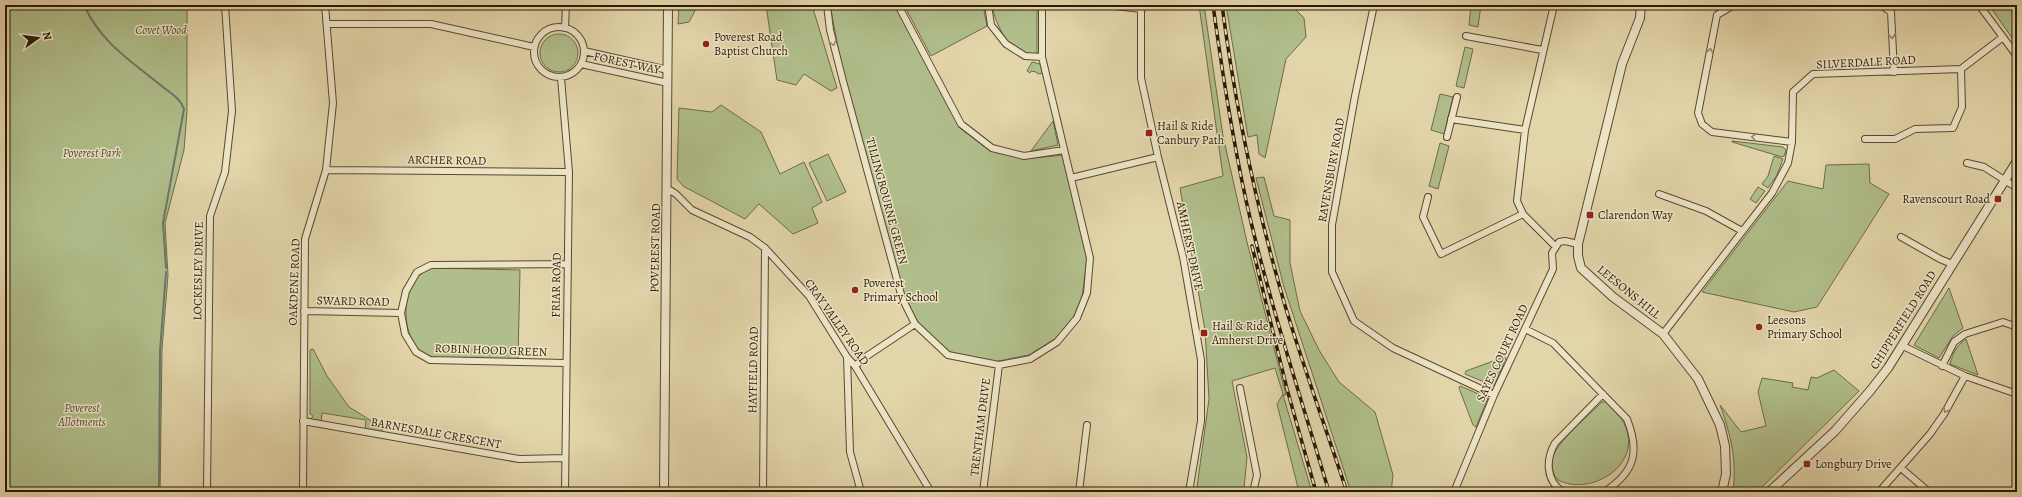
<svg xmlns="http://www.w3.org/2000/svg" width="2022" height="497" font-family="Alegreya,serif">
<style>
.green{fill:#b0be8b;stroke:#6c6c47}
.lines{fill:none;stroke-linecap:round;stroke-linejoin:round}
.stream{stroke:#6b786c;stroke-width:2}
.minor-casing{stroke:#58492d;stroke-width:8}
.tertiary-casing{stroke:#58492d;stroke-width:10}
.minor{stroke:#ede4c8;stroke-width:6}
.tertiary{stroke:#ede4c8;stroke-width:8}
.rail-casing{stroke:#291a03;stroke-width:3.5}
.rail{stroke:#ede4c8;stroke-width:2;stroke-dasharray:6;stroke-linecap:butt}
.oneway{stroke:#95896f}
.poi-dot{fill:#8f2418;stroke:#ede4c8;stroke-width:1.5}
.labels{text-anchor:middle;stroke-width:3;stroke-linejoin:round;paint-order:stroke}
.park-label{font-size:12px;font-style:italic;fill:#524b2c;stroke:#ede4c8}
.poi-label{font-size:12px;fill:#291a03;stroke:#ede4c8;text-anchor:start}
.street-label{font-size:12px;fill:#291a03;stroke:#ede4c8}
</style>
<rect width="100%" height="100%" fill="#e3d5aa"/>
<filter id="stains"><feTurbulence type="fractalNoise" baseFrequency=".005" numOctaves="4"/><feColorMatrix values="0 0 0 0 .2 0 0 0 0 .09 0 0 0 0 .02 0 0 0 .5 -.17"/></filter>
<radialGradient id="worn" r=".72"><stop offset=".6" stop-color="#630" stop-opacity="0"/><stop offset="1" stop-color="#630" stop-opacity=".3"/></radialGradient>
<!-- green -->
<path class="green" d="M5,5H187V111L184,150L165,223L168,275L162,349L160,492H5Z
M679,5H698L689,22L678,24Z
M766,5H812L837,88L831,91L804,74L796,85L777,80Z
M830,5H895L960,128L989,150L1024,159L1064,155L1087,258L1082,298L1073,318L1055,339L1029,355L994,362L950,352L924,331L906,303L842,68Z
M904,5H983L987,26L931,56Z
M992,5H1037V53C1012,61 995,24 992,5Z
M1199,5H1204L1223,136L1247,242L1286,395H1283L1312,492H1299L1277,404L1283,394L1275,368L1232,381L1247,457L1244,488C1230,494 1211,494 1197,487L1209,399L1205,330L1180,188L1223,176Z
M1226,5H1257L1261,7L1294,8L1304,18L1306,37L1286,59L1265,158L1259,154L1257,135L1248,137Z
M1471,5H1481L1478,27L1469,25Z
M1989,5H2017V45Z
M540 53a19 19 0 1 1 38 0a19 19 0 1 1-38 0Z
M1465,47L1473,49L1464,88L1456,86Z
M1032,62L1040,64L1043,73L1038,74L1036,72L1031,71L1030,73L1027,71Z
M1440,94L1453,97L1444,134L1431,130Z
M721,105L761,132L780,174L804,162L822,202L812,208L818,223L793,234L759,204L745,219L683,186L677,179L679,108L712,112Z
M1053,121L1058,145L1031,151Z
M1732,141L1783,147L1786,150L1784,156L1782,157L1732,142Z
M1440,143L1449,146L1438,189L1429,186Z
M828,154L846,192L827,201L809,163Z
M1774,156L1783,159L1777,175L1768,188L1762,184L1768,176Z
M1869,164L1870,183L1889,194L1817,307L1794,312L1702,292L1788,181L1823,189L1826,165Z
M1264,177L1274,216L1290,220V263L1300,311L1319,350L1339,382L1375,412L1393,475L1391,492H1351L1284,287L1256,178Z
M1758,187L1765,191L1756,203L1750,199Z
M434,268L520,270L518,359C499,359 444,362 429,356C397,343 398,275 434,268Z
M1949,288L1963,328L1953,336L1939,358L1914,345Z
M1966,339L1978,375L1950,364C1953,353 1956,346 1966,339Z
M313,349L327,376L349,407L383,428L381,432L365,429L366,420L322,413L321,421L311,419L313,416L310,414V350Z
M1504,357L1506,358L1494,386L1465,374L1466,371Z
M1834,370L1859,391L1757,492H1733C1737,460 1731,436 1720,405L1741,432L1766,426L1758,392L1762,378L1793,383L1792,387L1808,390L1811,377L1817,378Z
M1460,386L1488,398L1476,427L1473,425L1459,388Z
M1602,402H1606C1612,408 1620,415 1624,423C1645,465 1590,497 1558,480C1552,474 1551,464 1553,457C1556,443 1590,414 1602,402Z"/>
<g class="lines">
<!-- stream -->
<path class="stream" d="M84,5C100,41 128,59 158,83C167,91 180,97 184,109L163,223L166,268
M159,492L160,351L166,272"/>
<!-- minor casing -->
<g class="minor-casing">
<path id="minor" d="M827,5L830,30L843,81L902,298L915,324L948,355L999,365L1030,359L1057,342L1077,318L1087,293L1090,258L1042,57V5
M898,5L961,124L992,148L1024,156L1064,150
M988,5L991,25L1006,44L1025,56L1042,57
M1105,5L1142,9
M1141,5V78L1158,157L1183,257L1201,360V421L1189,492
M1374,5L1355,96L1332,225V272L1354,321L1393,348L1494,395
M1554,5L1525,130L1517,201L1523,214L1555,246
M1734,5L1717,15L1698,113L1702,124L1712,132L1792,142
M1881,5L1891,12L1894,72
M1979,5L2017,56
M327,24H431L534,47
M534 52a25 25 0 1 1 50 0a25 25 0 1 1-50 0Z
M565,28L566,5
M1466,36L1542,50
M584,51L668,70
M581,64L668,83
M561,78L569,172L565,492
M1451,119L1525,130
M1447,137L1457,97
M1865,139H1895L1915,129L1953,128L1962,107L1961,69
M1967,163L1984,167L2017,188
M326,170L569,172
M1071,178L1158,157
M668,189L676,194L692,210L750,237L765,248L809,296L847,357L855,366L931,492
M1659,194L1706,211L1742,231
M1428,197L1423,217L1441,254L1523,214
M1901,237L1940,259L1952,264
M304,311L401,313
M1525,329L1553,343L1627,419C1640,452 1635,472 1604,492
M1663,334L1772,193L1788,163L1792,142L1793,92L1813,74L1961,69L2003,37
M1903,346L1965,376L2017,394
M847,357L850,452L861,492
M566,363L430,360L416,352L405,334L401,313L406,291L417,272L431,265L568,264
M855,366L864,358L915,324
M1942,366L1954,342L1965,334L2003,322L2017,327
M1240,388L1257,475L1254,488L1251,492
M303,421L519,459L565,458
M1901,468L1929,492
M207,492L210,216L225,172L232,111L225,5
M303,492L305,239L326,170L333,103L325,5
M763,492L765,248
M983,492L999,365
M1079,492L1087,425
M1454,492L1494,395L1553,269L1552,253L1559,242L1565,241L1578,244
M1563,492C1545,480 1546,459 1555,443L1603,394
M1879,492L1930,434L1944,414L1965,376"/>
</g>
<!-- tertiary casing -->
<g class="tertiary-casing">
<path id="tertiary" d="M1641,5L1640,18L1622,64L1578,244V256L1581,268L1613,297L1663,334L1698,379L1720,425L1725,446L1726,474L1722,492
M664,492L668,5
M1769,492L1835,431L1870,391L1888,368L2017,161"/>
</g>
<!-- minor -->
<use href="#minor" class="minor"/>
<!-- tertiary -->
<use href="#tertiary" class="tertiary"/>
<!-- rail casing -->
<g class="rail-casing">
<path id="rail" d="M1213,5C1223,78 1234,151 1251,222C1273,313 1302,402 1329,492
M1222,5C1235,105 1256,205 1284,302C1303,366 1326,429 1347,492
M1252,246L1287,389L1316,492"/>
</g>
<!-- rail -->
<use href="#rail" class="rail"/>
</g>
<!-- one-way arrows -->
<defs><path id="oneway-chevron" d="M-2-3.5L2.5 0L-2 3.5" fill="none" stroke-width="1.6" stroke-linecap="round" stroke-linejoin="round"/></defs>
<g class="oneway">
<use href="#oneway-chevron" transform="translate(1892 36) rotate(87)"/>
<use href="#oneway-chevron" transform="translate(833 43) rotate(76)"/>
<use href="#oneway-chevron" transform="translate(1710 51) rotate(-79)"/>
<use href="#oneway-chevron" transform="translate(1754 137) rotate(-173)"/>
<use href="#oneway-chevron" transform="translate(1946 410) rotate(119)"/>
</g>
<!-- markers -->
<g class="poi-dot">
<circle cx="706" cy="44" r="4"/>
<rect x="1145" y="129" width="8" height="8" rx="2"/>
<rect x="1994" y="195" width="8" height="8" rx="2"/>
<rect x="1586" y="211" width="8" height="8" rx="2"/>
<circle cx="855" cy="290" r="4"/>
<circle cx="1759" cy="327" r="4"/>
<rect x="1200" y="329" width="8" height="8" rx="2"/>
<rect x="1803" y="460" width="8" height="8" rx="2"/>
</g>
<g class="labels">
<!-- park labels -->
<g class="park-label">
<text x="161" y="34">Covet Wood</text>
<text x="92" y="157">Poverest Park</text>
<text x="82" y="412">Poverest<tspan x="82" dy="14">Allotments</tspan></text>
</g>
<!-- poi labels -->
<g class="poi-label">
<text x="714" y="41">Poverest Road<tspan x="714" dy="14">Baptist Church</tspan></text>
<text x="1157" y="130">Hail &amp; Ride<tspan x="1157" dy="14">Canbury Path</tspan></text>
<text x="1990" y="203" text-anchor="end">Ravenscourt Road</text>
<text x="1598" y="219">Clarendon Way</text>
<text x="863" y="287">Poverest<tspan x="863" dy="14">Primary School</tspan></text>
<text x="1767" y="324">Leesons<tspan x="1767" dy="14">Primary School</tspan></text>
<text x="1212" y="330">Hail &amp; Ride<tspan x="1212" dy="14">Amherst Drive</tspan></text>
<text x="1815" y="468">Longbury Drive</text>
</g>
<!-- street labels -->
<g class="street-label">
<text transform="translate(1866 62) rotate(-3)" y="4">SILVERDALE ROAD</text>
<text transform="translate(627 63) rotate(12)" y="4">FOREST WAY</text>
<text transform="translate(447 160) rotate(1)" y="4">ARCHER ROAD</text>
<text transform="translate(1331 170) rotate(-80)" y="4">RAVENSBURY ROAD</text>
<text transform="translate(887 201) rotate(75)" y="4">TILLINGBOURNE GREEN</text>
<text transform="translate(1190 246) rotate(78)" y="4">AMHERST DRIVE</text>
<text transform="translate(655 248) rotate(-89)" y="4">POVEREST ROAD</text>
<text transform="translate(198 271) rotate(-89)" y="4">LOCKESLEY DRIVE</text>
<text transform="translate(294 282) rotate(-88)" y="4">OAKDENE ROAD</text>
<text transform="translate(556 285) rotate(-89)" y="4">FRIAR ROAD</text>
<text transform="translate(1629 292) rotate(39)" y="4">LEESONS HILL</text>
<text transform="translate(353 301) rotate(1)" y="4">SWARD ROAD</text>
<text transform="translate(1903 320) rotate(-58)" y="4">CHIPPERFIELD ROAD</text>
<text transform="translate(837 322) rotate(55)" y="4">CRAY VALLEY ROAD</text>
<text transform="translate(491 350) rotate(2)" y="4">ROBIN HOOD GREEN</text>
<text transform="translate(1502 353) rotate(-65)" y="4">SAYES COURT ROAD</text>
<text transform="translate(753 370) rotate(-89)" y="4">HAYFIELD ROAD</text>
<text transform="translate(980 427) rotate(-83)" y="4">TRENTHAM DRIVE</text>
<text transform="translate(436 433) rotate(10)" y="4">BARNESDALE CRESCENT</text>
</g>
</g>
<!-- margin -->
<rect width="2022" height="497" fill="none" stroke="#e3d5aa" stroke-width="20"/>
<rect x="6" y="6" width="2010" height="485" fill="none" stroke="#291a03" stroke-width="2"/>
<rect x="10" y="10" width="2002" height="477" fill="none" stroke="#291a03"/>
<!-- north arrow -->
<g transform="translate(38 38) rotate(76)" stroke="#ede4c8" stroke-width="3" paint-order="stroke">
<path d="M0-3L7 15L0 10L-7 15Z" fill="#291a03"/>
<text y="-6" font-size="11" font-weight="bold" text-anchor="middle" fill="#291a03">N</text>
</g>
<rect width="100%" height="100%" filter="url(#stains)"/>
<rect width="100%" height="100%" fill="url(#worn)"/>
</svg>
